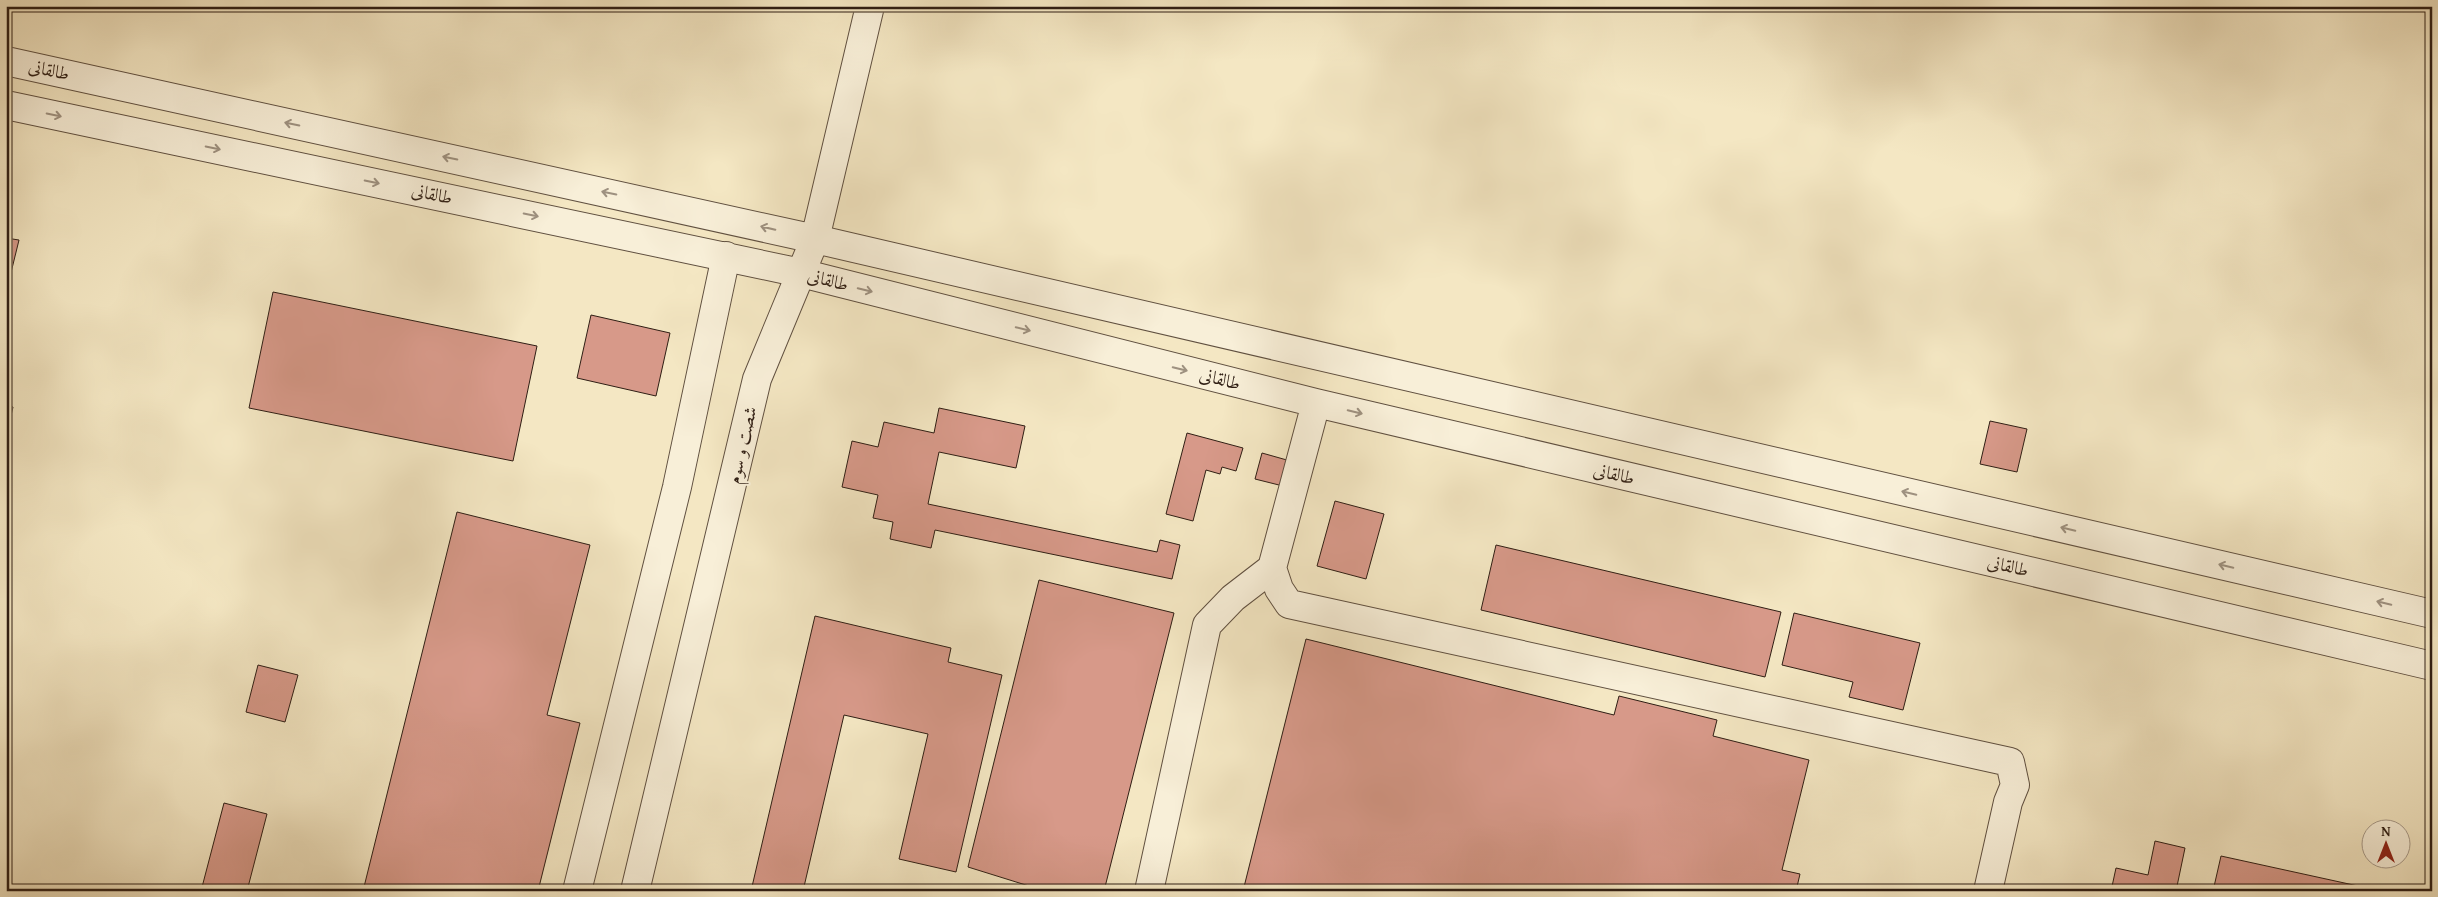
<svg xmlns="http://www.w3.org/2000/svg" width="2438" height="897" font-family="'Gentium Book Plus',Amiri,serif">
<style>
.building{fill:#d79989;stroke:#2f1e14}
.lines{fill:none;stroke-linecap:round;stroke-linejoin:round}
.minor-casing{stroke:#605040;stroke-width:30}
.minor{stroke:#f8efd8;stroke-width:28}
.oneway{stroke:#9e9180}
.labels{text-anchor:middle;stroke-width:4;stroke-linejoin:round;paint-order:stroke}
.street-label{font-size:18px;fill:#2f1e14;stroke:#f8efd8}
</style>
<rect width="100%" height="100%" fill="#f4e7c3"/>
<filter id="stains"><feTurbulence type="fractalNoise" baseFrequency=".004" numOctaves="4"/><feColorMatrix values="0 0 0 0 .2 0 0 0 0 .09 0 0 0 0 .02 0 0 0 .5 -.17"/></filter>
<radialGradient id="worn" r=".72"><stop offset=".6" stop-color="#630" stop-opacity="0"/><stop offset="1" stop-color="#630" stop-opacity=".3"/></radialGradient>
<!-- building -->
<path class="building" d="M6,238L19,240L6,293Z
M273,292L537,346L513,461L249,408Z
M591,315L670,333L656,396L577,378Z
M6,405L13,407L6,437Z
M939,408L1025,426L1016,468L939,452L928,504L1157,552L1160,540L1180,545L1172,579L935,530L931,548L890,539L893,522L873,518L878,495L842,487L852,441L878,447L884,422L934,433Z
M1990,421L2027,429L2017,472L1980,464Z
M1187,433L1243,448L1236,471L1222,467L1220,474L1206,470L1193,521L1166,514Z
M1262,453L1301,464L1295,489L1255,479Z
M1335,501L1384,514L1366,579L1317,566Z
M457,512L590,545L547,715L580,723L538,891H363Z
M1496,545L1781,612L1765,677L1481,610Z
M1039,580L1174,613L1104,891H1045L968,867Z
M1794,613L1920,643L1903,710L1849,697L1853,682L1782,665Z
M815,616L951,648L948,662L1002,675L956,872L899,859L928,734L844,715L803,891H751Z
M1306,639L1614,715L1619,696L1717,720L1713,736L1809,760L1782,870L1800,874L1796,891H1243Z
M258,665L298,675L285,722L246,712Z
M224,803L267,814L247,891H201Z
M2155,841L2185,848L2176,891H2111L2116,868L2148,875Z
M2221,856L2381,891H2213Z"/>
<g class="lines">
<!-- minor casing -->
<g class="minor-casing">
<path id="minor" d="M6,61L815,239L2432,614
M6,105L801,273L1316,403L2432,666
M1316,403L1272,568L1279,589L1289,604L2010,762L2015,785L2008,802L1988,891
M577,891L677,487L726,256
M635,891L757,379L815,239L870,6
M1149,891L1207,625L1233,598L1272,568"/>
</g>
<!-- minor -->
<use href="#minor" class="minor"/>
</g>
<!-- one-way arrows -->
<defs><path id="oneway-shaft" d="M-6 0H5M1.5-3L5.5 0L1.5 3" fill="none" stroke-width="1.6" stroke-linecap="round" stroke-linejoin="round" transform="scale(1.25)"/></defs>
<g class="oneway">
<use href="#oneway-shaft" transform="translate(54 115) rotate(12)"/>
<use href="#oneway-shaft" transform="translate(292 124) rotate(-168)"/>
<use href="#oneway-shaft" transform="translate(213 148) rotate(12)"/>
<use href="#oneway-shaft" transform="translate(450 158) rotate(-168)"/>
<use href="#oneway-shaft" transform="translate(372 182) rotate(12)"/>
<use href="#oneway-shaft" transform="translate(609 193) rotate(-168)"/>
<use href="#oneway-shaft" transform="translate(531 215) rotate(12)"/>
<use href="#oneway-shaft" transform="translate(768 228) rotate(-167)"/>
<use href="#oneway-shaft" transform="translate(865 290) rotate(14)"/>
<use href="#oneway-shaft" transform="translate(1023 329) rotate(14)"/>
<use href="#oneway-shaft" transform="translate(1180 369) rotate(14)"/>
<use href="#oneway-shaft" transform="translate(1355 412) rotate(13)"/>
<use href="#oneway-shaft" transform="translate(1909 493) rotate(-167)"/>
<use href="#oneway-shaft" transform="translate(2068 529) rotate(-167)"/>
<use href="#oneway-shaft" transform="translate(2226 566) rotate(-167)"/>
<use href="#oneway-shaft" transform="translate(2384 603) rotate(-167)"/>
</g>
<g class="labels">
<!-- street labels -->
<g class="street-label">
<text transform="translate(49 70) rotate(12)" y="6">طالقانی</text>
<text transform="translate(432 194) rotate(12)" y="6">طالقانی</text>
<text transform="translate(828 280) rotate(14)" y="6">طالقانی</text>
<text transform="translate(1220 379) rotate(14)" y="6">طالقانی</text>
<text transform="translate(742 445) rotate(-77)" y="6">شصت و سوم</text>
<text transform="translate(1614 474) rotate(13)" y="6">طالقانی</text>
<text transform="translate(2008 566) rotate(13)" y="6">طالقانی</text>
</g>
</g>
<!-- margin -->
<rect width="2438" height="897" fill="none" stroke="#f4e7c3" stroke-width="25"/>
<rect x="8" y="8" width="2423" height="882" fill="none" stroke="#2f1e14" stroke-width="2.5"/>
<rect x="12" y="12" width="2413" height="872" fill="none" stroke="#2f1e14"/>
<!-- north arrow -->
<g transform="translate(2386 844)"><circle r="24" fill="#f8efd8" stroke="#a89b8a"/>
<path d="M0-4L9 19L0 12L-9 19Z" fill="#8f2418"/>
<text y="-8" font-size="14" font-weight="bold" text-anchor="middle" fill="#2f1e14">N</text>
</g>
<rect width="100%" height="100%" filter="url(#stains)"/>
<rect width="100%" height="100%" fill="url(#worn)"/>
</svg>
